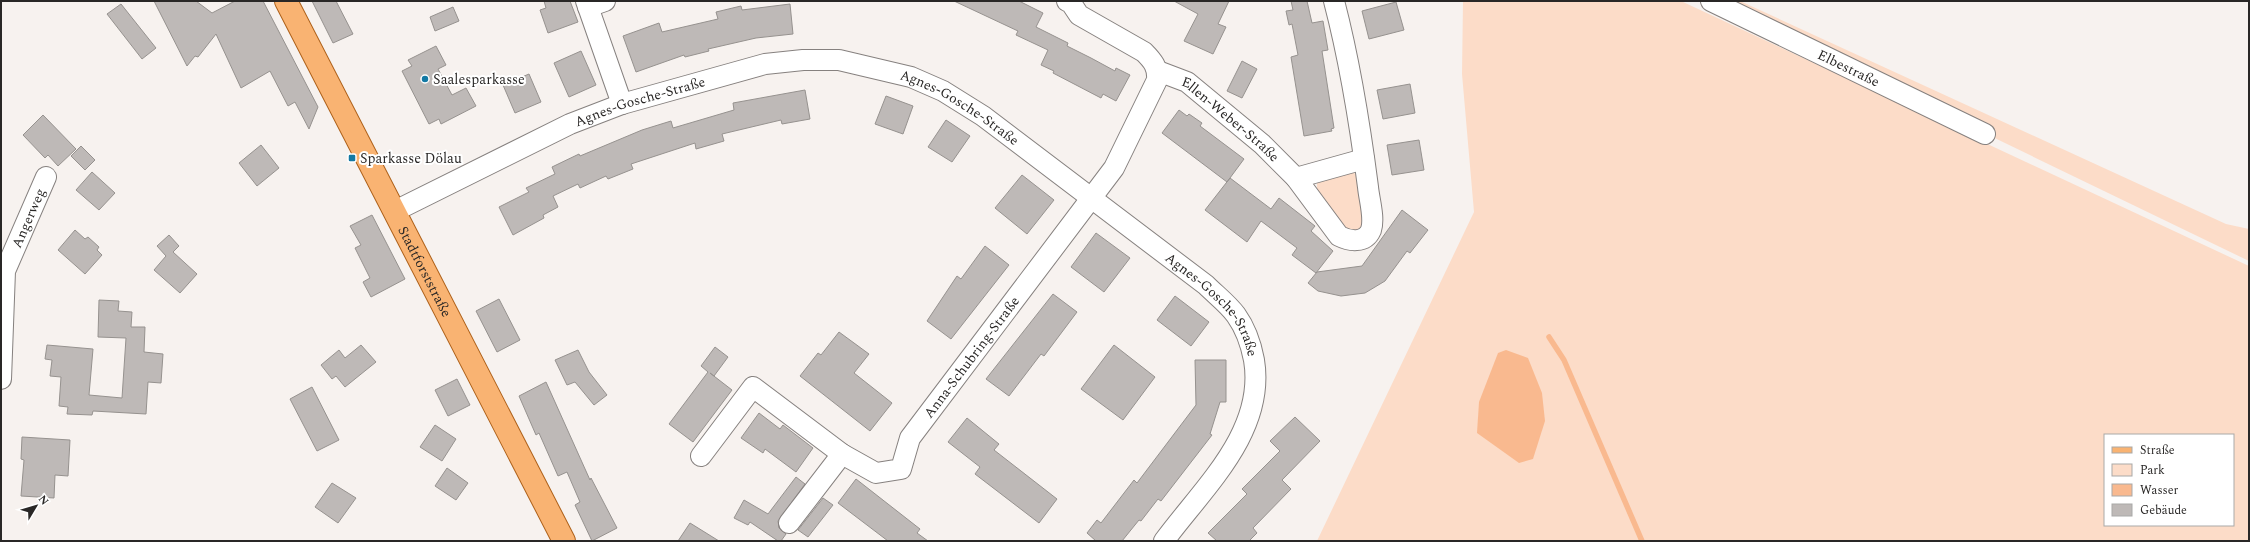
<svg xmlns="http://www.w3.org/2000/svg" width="2250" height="542" font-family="Spectral,serif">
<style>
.green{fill:#fcdcc8;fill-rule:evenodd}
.water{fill:#f9b98f}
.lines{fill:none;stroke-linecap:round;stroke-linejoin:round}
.stream{stroke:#f9b98f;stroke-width:5.5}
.building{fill:#beb9b7;stroke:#96928f}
.minor-casing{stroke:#86817f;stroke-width:22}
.major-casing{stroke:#ae611a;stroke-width:24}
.minor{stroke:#fff;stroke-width:20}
.major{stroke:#f9b372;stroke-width:22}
.poi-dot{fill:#1379a4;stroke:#fff;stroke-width:1.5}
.labels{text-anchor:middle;stroke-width:4;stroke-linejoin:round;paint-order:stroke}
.street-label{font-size:14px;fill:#292726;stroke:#fff}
.poi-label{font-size:14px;fill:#292726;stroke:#fff;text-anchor:start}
</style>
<rect width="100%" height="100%" fill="#f7f2ef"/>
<!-- green -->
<path class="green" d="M1463,1H1681L2249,266V541H1317L1474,212L1462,74ZM2105,435H2233V525H2105Z
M1711,1H1740L2226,224L2249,229V261Z
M1353,172L1361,179L1363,219L1361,229L1355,232L1347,231L1317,193V182Z"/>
<!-- water -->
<path class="water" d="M1506,350L1528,358L1542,393L1545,421L1533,459L1519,463L1477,433L1479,402L1498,353Z"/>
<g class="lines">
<!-- stream -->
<path class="stream" d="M1549,337L1564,360L1642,541"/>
</g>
<!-- building -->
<path class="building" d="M154,1H196L212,13L235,1H263L318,107L309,129L295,102L288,106L270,71L241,88L216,34L198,57L195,56L187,66Z
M312,1H336L353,34L333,43Z
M544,1H570L578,22L548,33L540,10L546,8Z
M954,1H1019L1043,13L1036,27L1068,43L1067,46L1091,58L1115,71L1116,68L1130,75L1116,101L1103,94L1101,98L1053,73L1054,71L1041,65L1048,50L1016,35L1018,31Z
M1174,1H1229L1218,24L1226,27L1213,54L1184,41L1198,14Z
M1291,1H1307L1312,23L1323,21L1328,50L1322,51L1334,128L1331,129L1332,131L1304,136L1291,57L1298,55L1292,24L1289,25L1286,11L1293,10Z
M1396,2L1404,30L1369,39L1362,11Z
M121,4L156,48L142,59L107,14Z
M790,4L793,34L756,38L708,49L709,51L685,57L684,55L636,72L623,36L659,23L662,32L718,19L716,12L741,6L742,10Z
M453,7L459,21L435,31L430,17Z
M436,46L446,65L438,69L452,95L466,88L476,106L441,124L439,119L429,124L402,71L412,66L408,60Z
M581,51L596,85L569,97L554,63Z
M1242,61L1257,69L1242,98L1227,91Z
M529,74L541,102L515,113L503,85Z
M1410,84L1415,113L1383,119L1377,90Z
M805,90L810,119L782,124L781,120L722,134L724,141L696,149L695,143L631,164L633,169L608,179L606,176L580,188L578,184L553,196L558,207L543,215L544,218L513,235L499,207L529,192L526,188L555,174L552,167L579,154L580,156L642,130L671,121L673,128L734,110L733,103Z
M886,96L913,106L903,134L875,124Z
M1179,110L1187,116L1189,114L1202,123L1200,126L1244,159L1227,182L1162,133Z
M43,115L76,149L58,166L48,155L45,158L23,135Z
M946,120L970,136L952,162L928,147Z
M1419,140L1424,170L1392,175L1387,145Z
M261,145L279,168L257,186L239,163Z
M81,146L95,160L85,170L71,156Z
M92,172L115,193L99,210L76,190Z
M1022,175L1054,200L1027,234L995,208Z
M1230,178L1271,209L1279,198L1315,226L1311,231L1333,251L1316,273L1292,255L1297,248L1261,221L1247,242L1205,210Z
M1402,210L1428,230L1410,253L1407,251L1385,281L1365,293L1341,296L1318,291L1308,283L1317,272L1362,266Z
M372,215L405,279L371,297L363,282L370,278L355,248L361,245L350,226Z
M75,230L85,239L88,237L99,247L97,250L102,255L85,274L58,250Z
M1096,233L1130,258L1104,292L1071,267Z
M169,235L179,246L173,252L197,274L180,293L154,270L166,256L157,246Z
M985,246L1009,265L951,339L927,321L957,276L961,279Z
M1053,294L1077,312L1044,356L1041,354L1009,396L986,379Z
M1175,296L1209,322L1191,346L1157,320Z
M499,299L520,340L497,352L476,311Z
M99,300L119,301L118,311L132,312L131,327H145L144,352L163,354L161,383L148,382L146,414L93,411L92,415L67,414L68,407L59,406L61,377L50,376L52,360L45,359L47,345L93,349L89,395L122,398L126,338L98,337Z
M839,332L869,354L854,373L892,403L870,431L800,376L818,353L821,355Z
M361,345L376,362L345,387L336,376L332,379L321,365L339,350L345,358Z
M1114,345L1155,377L1123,420L1081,389Z
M715,347L728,357L714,376L710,373L732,390L693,442L669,424L708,372L701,366Z
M578,350L589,372L607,395L594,405L575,382L567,385L555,360Z
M1195,360H1226V402H1220L1210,434L1212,435L1161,501L1158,499L1141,521L1139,520L1122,541H1096L1087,533L1097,520L1101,523L1134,480L1137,483L1196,405Z
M457,379L470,405L448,416L435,390Z
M546,382L590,480L591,478L617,528L592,541L575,505L580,502L567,472L558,476L539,433L536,435L519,396Z
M312,387L339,440L317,451L290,399Z
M759,413L780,429L783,425L813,448L796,472L765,449L763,453L741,438Z
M1295,417L1320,441L1282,480L1291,489L1253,528L1257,533L1249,541H1217L1208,533L1247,494L1242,489L1280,451L1270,441Z
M967,418L999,444L994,450L1057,499L1039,523L975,474L980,467L948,442Z
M435,425L456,439L442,461L420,447Z
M22,437L70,440L68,476L55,475L54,498L21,496L24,460L21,459Z
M447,468L468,483L456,500L435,486Z
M796,477L805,484L778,521L779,528L786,534L781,541H778L750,522L748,525L734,518L744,500L768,514Z
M856,479L920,529L917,533L928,541H888L838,503Z
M332,483L356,498L338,523L315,507Z
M823,498L833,505L808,537L798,530Z
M690,523L719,541H678Z"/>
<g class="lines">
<!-- minor casing -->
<g class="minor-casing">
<g id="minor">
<path d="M586,1L622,104"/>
<path id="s1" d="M1711,1L1985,134"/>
<path d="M588,7L605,1"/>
<path id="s2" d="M1158,71L1187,82L1262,144L1296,178L1339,236C1349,241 1365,244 1371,230C1375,218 1369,199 1368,187C1360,125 1350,62 1334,1"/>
<path d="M1296,178L1364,159"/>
<path id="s3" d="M395,211L570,124L622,104L765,64L803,60H839L911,77L943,91L983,116L1206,285C1216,295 1228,304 1236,315C1246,329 1251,344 1254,360C1266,432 1203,488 1164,541"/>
<path id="s4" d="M1,379L5,271L46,177"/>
<path id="s5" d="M701,456L753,387L842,454L876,473L901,469L910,438L1114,168L1157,80C1158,67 1153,61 1144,52L1079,15L1071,3L1067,1"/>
<path d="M789,523L842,454"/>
</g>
</g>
<!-- major casing -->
<g class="major-casing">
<g id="major">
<path id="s6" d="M286,1L564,541"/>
</g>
</g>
<!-- minor -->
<use href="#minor" class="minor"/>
<!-- major -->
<use href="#major" class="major"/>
</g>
<!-- markers -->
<g class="poi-dot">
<circle cx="425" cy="79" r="4"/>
<rect x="348" y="154" width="8" height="8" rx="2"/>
</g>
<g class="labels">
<!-- street labels -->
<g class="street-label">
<text dy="5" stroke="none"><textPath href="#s1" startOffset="153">Elbestraße</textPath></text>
<text dy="5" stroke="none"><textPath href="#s3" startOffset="269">Agnes-Gosche-Straße</textPath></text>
<text dy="5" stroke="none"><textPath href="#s3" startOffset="605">Agnes-Gosche-Straße</textPath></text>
<text dy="5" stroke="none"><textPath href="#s2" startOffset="88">Ellen-Weber-Straße</textPath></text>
<text dy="5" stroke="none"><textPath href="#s4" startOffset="166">Angerweg</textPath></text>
<text dy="5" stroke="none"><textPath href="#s6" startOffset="304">Stadtforststraße</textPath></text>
<text dy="5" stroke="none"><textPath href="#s3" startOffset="929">Agnes-Gosche-Straße</textPath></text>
<text dy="5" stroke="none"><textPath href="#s5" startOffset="396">Anna-Schubring-Straße</textPath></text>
</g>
<!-- poi labels -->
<g class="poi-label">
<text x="433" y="84">Saalesparkasse</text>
<text x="360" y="163">Sparkasse Dölau</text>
</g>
</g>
<!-- border -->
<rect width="2250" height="542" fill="none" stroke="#292726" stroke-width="4"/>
<!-- legend -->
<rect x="2104" y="434" width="130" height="92" fill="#ffffff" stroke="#a9a9a8"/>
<rect x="2112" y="447" width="20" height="6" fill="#f9b372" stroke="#a9a9a8"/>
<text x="2140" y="454" font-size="12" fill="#292726">Straße</text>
<rect x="2112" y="464" width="20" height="12" fill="#fcdcc8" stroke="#a9a9a8"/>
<text x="2140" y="474" font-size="12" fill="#292726">Park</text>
<rect x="2112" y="484" width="20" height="12" fill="#f9b98f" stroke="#a9a9a8"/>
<text x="2140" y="494" font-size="12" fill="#292726">Wasser</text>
<rect x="2112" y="504" width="20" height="12" fill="#beb9b7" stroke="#a9a9a8"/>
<text x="2140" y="514" font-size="12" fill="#292726">Gebäude</text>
<!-- north arrow -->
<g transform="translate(36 506) rotate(52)" stroke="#ffffff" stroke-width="3" paint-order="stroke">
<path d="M0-3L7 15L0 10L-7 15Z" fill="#292726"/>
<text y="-6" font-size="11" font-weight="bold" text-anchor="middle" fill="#292726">N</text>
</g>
</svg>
